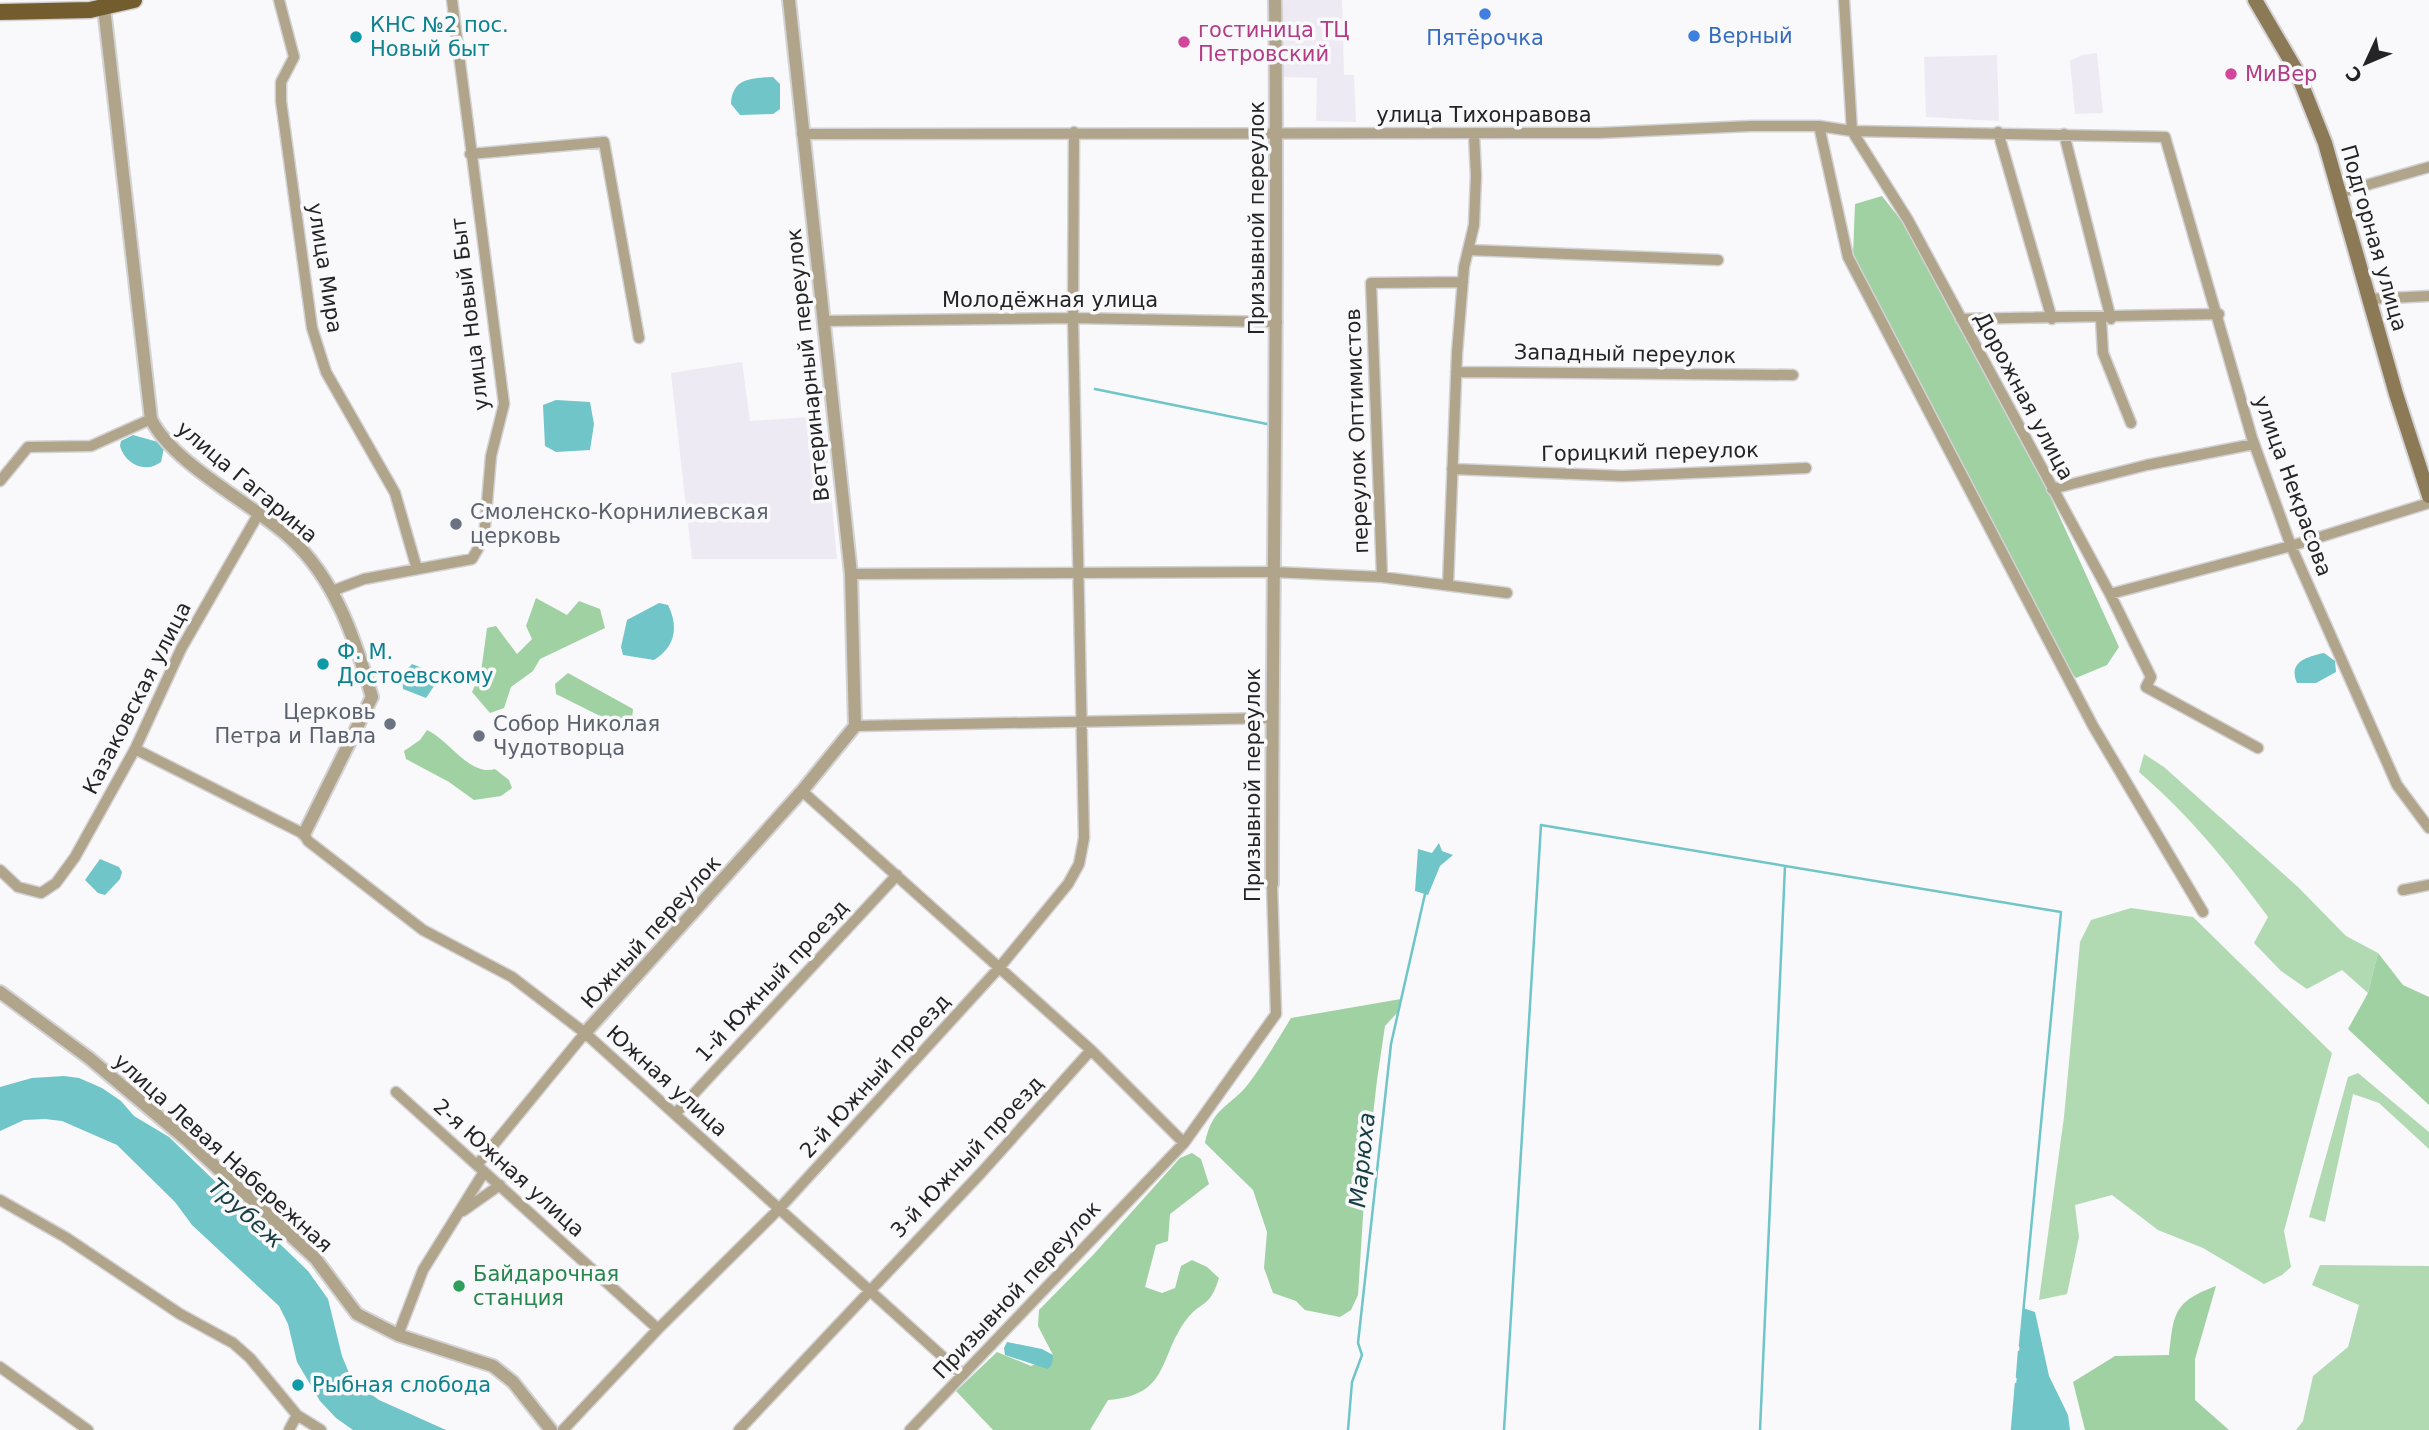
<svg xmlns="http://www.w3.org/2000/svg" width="2429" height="1430" font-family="'DejaVu Sans',sans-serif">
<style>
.built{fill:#eeeaf4}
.green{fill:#b1dab2}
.forest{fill:#a0d1a2}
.water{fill:#6fc5c7}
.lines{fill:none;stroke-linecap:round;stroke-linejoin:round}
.stream{stroke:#6fc5c7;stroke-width:2.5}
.minor-casing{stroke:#d3d2d4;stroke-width:13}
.tertiary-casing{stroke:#d3d2d4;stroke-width:16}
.secondary-casing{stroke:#d3d2d4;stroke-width:18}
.primary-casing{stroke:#d3d2d4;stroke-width:19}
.minor{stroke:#b0a48b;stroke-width:10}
.tertiary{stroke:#b0a48b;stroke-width:12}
.secondary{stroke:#8c7a56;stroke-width:14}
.primary{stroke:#735d2e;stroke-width:16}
.shop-dot{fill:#3f7fe0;stroke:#f9f8fb;stroke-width:2.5}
.culture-dot{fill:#0f9aa8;stroke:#f9f8fb;stroke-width:2.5}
.hotel-dot{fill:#d1479c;stroke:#f9f8fb;stroke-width:2.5}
.worship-dot{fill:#6b7280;stroke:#f9f8fb;stroke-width:2.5}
.leisure-dot{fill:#2e9e5b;stroke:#f9f8fb;stroke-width:2.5}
.labels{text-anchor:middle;stroke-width:7;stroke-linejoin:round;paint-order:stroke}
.culture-label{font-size:21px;fill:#0d838f;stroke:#f9f8fb;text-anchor:start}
.hotel-label{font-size:21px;fill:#b23c85;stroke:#f9f8fb;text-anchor:start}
.shop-label{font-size:21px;fill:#366cbe;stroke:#f9f8fb;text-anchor:start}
.street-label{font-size:21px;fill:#252425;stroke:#f9f8fb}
.worship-label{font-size:21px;fill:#5b616d;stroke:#f9f8fb;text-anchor:start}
.leisure-label{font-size:21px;fill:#27864d;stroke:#f9f8fb;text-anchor:start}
.water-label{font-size:23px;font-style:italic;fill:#173f41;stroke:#f9f8fb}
</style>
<rect width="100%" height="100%" fill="#f9f8fb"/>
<!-- built -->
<path class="built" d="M1281,0H1342L1344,75H1354L1356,122L1316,121L1317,78L1280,77Z
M2097,53L2103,113L2075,114L2070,61L2082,55Z
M1997,55L1999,121L1926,117L1924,57Z
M742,362L750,421L824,416L837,559H692L671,373Z"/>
<!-- green -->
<path class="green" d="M2144,754L2164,767L2298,887L2346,936L2378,953L2368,993L2342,970L2307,989L2281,971L2254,943L2268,917C2229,864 2189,815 2139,772Z
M2131,908L2193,917L2332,1053L2284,1231L2291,1267L2282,1275L2264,1284L2203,1248L2158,1230L2112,1195L2075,1205L2079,1237L2067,1294L2039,1300L2064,1117L2080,942L2091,920Z
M2358,1073L2429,1132V1149L2379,1103L2353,1094L2325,1222L2309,1217L2348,1077Z
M2320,1265L2429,1266V1430H2296L2303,1421L2313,1376L2348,1347L2359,1305L2312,1285Z"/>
<!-- forest -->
<path class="forest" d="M1882,196L1904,224L2046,487L2119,647L2107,665L2076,678L2069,670L1853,255L1855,204Z
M536,598L567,615L579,601L600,609L605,628L540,659L533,671L511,687L504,708L490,713L472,692L481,672L487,628L496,626L517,654L532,639L526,626Z
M568,673L633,709L632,720L620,726L556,694L555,684Z
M427,730C448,739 470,777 495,769L509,780L512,788L501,796L474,800L449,782L406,759L404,751L420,740Z
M2378,953L2403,985L2429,997V1105L2348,1029L2368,993Z
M1401,999L1398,1012L1385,1026L1377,1080L1365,1185L1358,1295L1351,1310L1340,1317L1305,1310L1296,1301L1273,1293L1264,1268L1267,1232L1253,1190L1205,1143C1212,1106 1231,1107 1249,1083C1265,1062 1278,1039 1291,1018Z
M1192,1153L1201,1159L1209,1184L1170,1214L1168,1241L1156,1245L1145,1287L1162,1293L1175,1288L1181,1266L1192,1260L1207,1267L1219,1278C1209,1310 1202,1299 1186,1320C1158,1358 1170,1395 1108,1400L1090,1430H993L956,1391L997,1352L1031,1366L1053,1355L1038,1326L1039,1310L1094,1254L1180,1158Z
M2216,1286L2195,1359V1400L2229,1430H2085L2073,1382L2115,1356L2169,1355C2174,1313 2173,1302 2216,1286Z"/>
<!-- water -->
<path class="water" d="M773,77L780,84V109L773,114L740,115L731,104C732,78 751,78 773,77Z
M556,400L590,402L594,424L590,450L556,452L545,446L543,405Z
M133,435L158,442L164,448L161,462C145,474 125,464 120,446L121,441Z
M659,603L668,605C679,627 675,647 654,660L623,655L621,647L627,620Z
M2324,653L2335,661L2336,672L2316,683H2297C2288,662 2306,657 2324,653Z
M412,664L435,673L434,686L426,698L403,689L402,675Z
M1439,843L1442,851L1453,855L1440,866L1428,895L1415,891L1418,849L1432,853Z
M100,859L119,867L122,872L120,879L105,895L98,893L85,880Z
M64,1076L79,1078L102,1088L121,1101L134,1116L169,1137L308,1271L328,1299L342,1356L349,1373L361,1387L379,1400L446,1430H353L336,1418L320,1401L297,1362L288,1324L279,1306L192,1225L175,1202L117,1145L62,1121L45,1119L24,1120L0,1131V1087L32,1078Z
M2023,1308L2035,1312L2049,1376L2068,1415L2070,1430H2012Z
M1007,1342L1042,1349L1053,1355L1052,1364L1048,1369L1005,1355L1004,1348Z"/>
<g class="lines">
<!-- stream -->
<path class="stream" d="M1095,389L1267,424
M2017,1377L2019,1352
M1348,1430L1352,1382L1362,1355L1358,1343L1391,1044L1425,894
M1504,1430L1541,825L2061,912L2020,1346
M1760,1430L1785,866
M2012,1430L2016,1384"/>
<!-- minor casing -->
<g class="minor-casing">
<path id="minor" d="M279,0L294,57L281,82V101L312,328L326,372L395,493L417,569
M1844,0L1852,131L1908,220L2110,594L2151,677L2146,687L2258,748
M1819,126L1848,257L2093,726L2203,912
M1998,132L2052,319
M802,134L1599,133L1751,126H1819L1852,131L2165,137L2252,438L2291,546L2397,785L2429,828
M2064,134L2111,319
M470,154L604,142L639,338
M2339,193L2429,167
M1468,250L1718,260
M2369,299L2429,296
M1961,319L2219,314
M2101,319L2103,353L2131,423
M823,321L1073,318L1277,322
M1456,372L1793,375
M1452,469L1623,476L1806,468
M0,481L28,447L91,446L151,419
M2052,489L2147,465L2254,444
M851,574L1273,572L1382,577L1507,593
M1382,577L1371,283L1463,282
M1448,585L1457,353L1464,267L1474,225L1476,176L1474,134
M332,591L364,579L472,559L484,538L491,456L504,404L452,0
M2110,594L2291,546L2429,503
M855,726L1272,718
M135,749L304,834L308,841L423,930L512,977L585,1033L963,1375
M802,791L1091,1050L1184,1143
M0,870L18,887L41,893L56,883L75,857L135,749L181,649L259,513
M2403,890L2429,885
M396,1092L658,1329
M675,1114L897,875
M477,1165L585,1033
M0,1200L65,1237L180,1314L233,1343L250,1358L297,1415L321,1430
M463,1211L500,1185
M398,1335L423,1270L484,1172
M0,1367L88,1430
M289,1430L297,1415
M563,1430L658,1329L779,1209L999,968L1068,884L1079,864L1084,838L1073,318L1074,132
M739,1430L981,1173L1091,1050
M910,1430L1184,1143L1276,1014L1272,884"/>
</g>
<!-- tertiary casing -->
<g class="tertiary-casing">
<path id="tertiary" d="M104,8L151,419C172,463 251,503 289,537C335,578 355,639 372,697L304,834
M1272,884C1272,589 1279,295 1275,0
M0,992L89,1058L188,1141L315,1258L357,1314L398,1335L493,1366L513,1382L551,1430
M585,1033L802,791L855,726L851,574L789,0"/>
</g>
<!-- secondary casing -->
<g class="secondary-casing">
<path id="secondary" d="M2255,0L2296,70L2325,143L2396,394L2429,496"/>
</g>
<!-- primary casing -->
<g class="primary-casing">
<path id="primary" d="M0,12L90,10L134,0"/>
</g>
<!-- minor -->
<use href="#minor" class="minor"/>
<!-- tertiary -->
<use href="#tertiary" class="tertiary"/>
<!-- secondary -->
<use href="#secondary" class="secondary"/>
<!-- primary -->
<use href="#primary" class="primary"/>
</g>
<!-- markers -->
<g class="shop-dot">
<circle cx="1485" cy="14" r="7"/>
<circle cx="1694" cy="36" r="7"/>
</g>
<g class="culture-dot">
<circle cx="356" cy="37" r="7"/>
<circle cx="323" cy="664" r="7"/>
<circle cx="298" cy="1385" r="7"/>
</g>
<g class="hotel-dot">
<circle cx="1184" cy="42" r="7"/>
<circle cx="2231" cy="74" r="7"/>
</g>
<g class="worship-dot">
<circle cx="456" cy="524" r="7"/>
<circle cx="390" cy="724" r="7"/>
<circle cx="479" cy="736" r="7"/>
</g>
<circle class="leisure-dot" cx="459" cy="1286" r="7"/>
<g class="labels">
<!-- culture labels -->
<g class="culture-label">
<text x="370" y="32">КНС №2 пос.<tspan x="370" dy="24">Новый быт</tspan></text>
<text x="337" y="659">Ф. М.<tspan x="337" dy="24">Достоевскому</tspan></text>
<text x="312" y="1392">Рыбная слобода</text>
</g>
<!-- hotel labels -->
<g class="hotel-label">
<text x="1198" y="37">гостиница ТЦ<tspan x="1198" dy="24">Петровский</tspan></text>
<text x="2245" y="81">МиВер</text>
</g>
<!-- shop labels -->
<g class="shop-label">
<text x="1708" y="43">Верный</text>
<text x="1485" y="45" text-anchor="middle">Пятёрочка</text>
</g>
<!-- street labels -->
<g class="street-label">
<text x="1484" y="122">улица Тихонравова</text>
<text transform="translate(1257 218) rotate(-90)" y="7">Призывной переулок</text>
<text transform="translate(2374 238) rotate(74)" y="7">Подгорная улица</text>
<text transform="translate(325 268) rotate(81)" y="7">улица Мира</text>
<text x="1050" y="307">Молодёжная улица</text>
<text transform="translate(470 314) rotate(-97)" y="7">улица Новый Быт</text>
<text transform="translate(1625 354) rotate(1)" y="7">Западный переулок</text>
<text transform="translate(808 365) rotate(-96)" y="7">Ветеринарный переулок</text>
<text transform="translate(2024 396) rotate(62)" y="7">Дорожная улица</text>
<text transform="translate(1357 431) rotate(-92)" y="7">переулок Оптимистов</text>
<text transform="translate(1650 452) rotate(-1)" y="7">Горицкий переулок</text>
<text transform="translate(247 482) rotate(40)" y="7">улица Гагарина</text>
<text transform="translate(2293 486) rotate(70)" y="7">улица Некрасова</text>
<text transform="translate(137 698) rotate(-63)" y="7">Казаковская улица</text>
<text transform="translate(1253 785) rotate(-90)" y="7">Призывной переулок</text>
<text transform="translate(651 932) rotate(-48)" y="7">Южный переулок</text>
<text transform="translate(772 981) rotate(-47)" y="7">1-й Южный проезд</text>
<text transform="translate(875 1076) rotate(-48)" y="7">2-й Южный проезд</text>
<text transform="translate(667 1081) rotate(42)" y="7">Южная улица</text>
<text transform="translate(223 1153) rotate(42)" y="7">улица Левая Набережная</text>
<text transform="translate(967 1157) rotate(-47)" y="7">3-й Южный проезд</text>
<text transform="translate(509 1168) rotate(42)" y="7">2-я Южная улица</text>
<text transform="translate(1017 1290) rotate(-47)" y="7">Призывной переулок</text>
</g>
<!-- worship labels -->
<g class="worship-label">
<text x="470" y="519">Смоленско-Корнилиевская<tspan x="470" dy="24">церковь</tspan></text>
<text x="376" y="719" text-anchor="end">Церковь<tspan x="376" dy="24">Петра и Павла</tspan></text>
<text x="493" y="731">Собор Николая<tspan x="493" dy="24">Чудотворца</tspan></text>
</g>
<!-- leisure labels -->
<g class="leisure-label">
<text x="473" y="1281">Байдарочная<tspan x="473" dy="24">станция</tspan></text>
</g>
<!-- water labels -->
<g class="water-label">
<text transform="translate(1362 1160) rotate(-84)" y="8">Марюха</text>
<text transform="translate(246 1213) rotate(42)" y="8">Трубеж</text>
</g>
</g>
<!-- north arrow -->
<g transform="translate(2366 63) rotate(226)" stroke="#f9f8fb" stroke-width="5" paint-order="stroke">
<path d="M0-5L12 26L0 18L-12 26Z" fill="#252425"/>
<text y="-10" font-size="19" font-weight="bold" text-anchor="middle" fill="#252425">С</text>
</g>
</svg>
